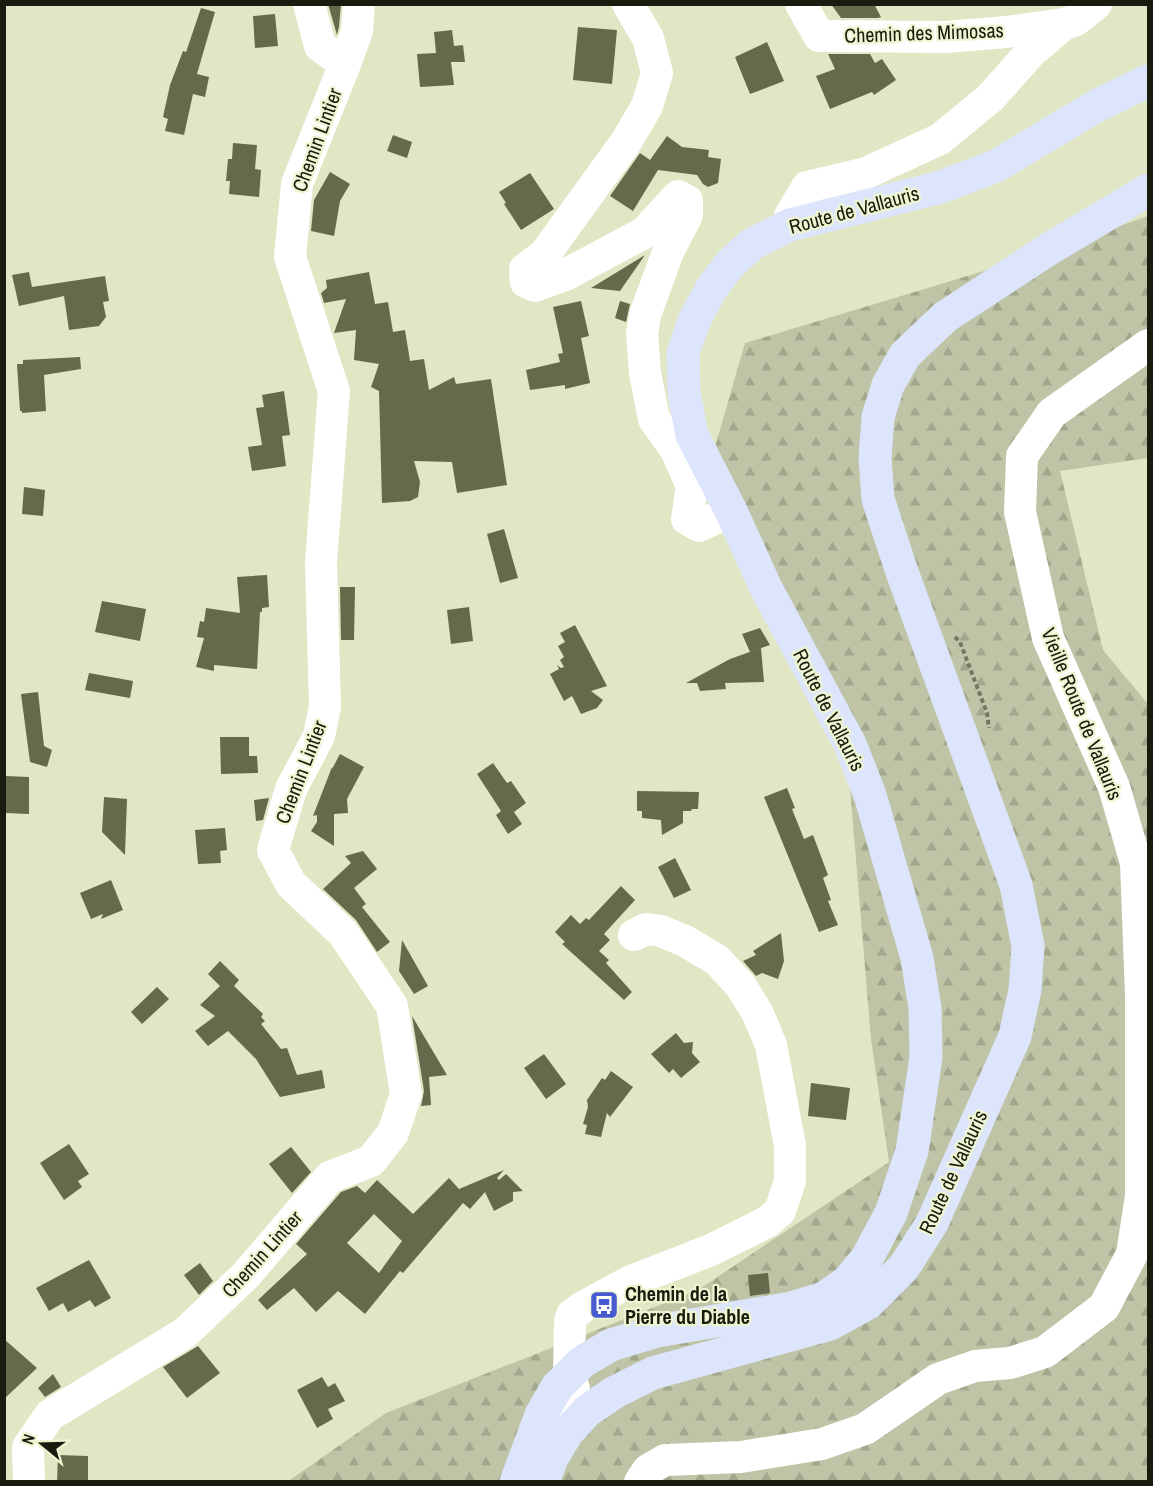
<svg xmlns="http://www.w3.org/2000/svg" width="1153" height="1486" font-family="'Archivo Narrow',sans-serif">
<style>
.forest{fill:url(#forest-firs)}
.building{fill:#646a4b;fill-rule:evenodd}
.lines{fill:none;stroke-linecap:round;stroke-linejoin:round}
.path{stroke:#737760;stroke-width:4;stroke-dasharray:4.5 3;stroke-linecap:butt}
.minor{stroke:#fff;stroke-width:32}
.major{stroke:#dde5fd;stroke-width:33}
.labels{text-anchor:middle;stroke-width:4.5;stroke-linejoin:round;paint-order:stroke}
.street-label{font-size:20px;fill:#191b0e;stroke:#eef5d1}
.poi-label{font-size:20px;font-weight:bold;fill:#191b0e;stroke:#eef5d1;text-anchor:start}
</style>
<defs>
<pattern id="forest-firs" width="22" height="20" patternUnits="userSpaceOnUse" patternTransform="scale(1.5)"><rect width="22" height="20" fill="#bec4a5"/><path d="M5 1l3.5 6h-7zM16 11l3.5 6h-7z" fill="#a3a88d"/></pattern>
</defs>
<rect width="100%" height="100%" fill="#e1e7c4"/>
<!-- forest -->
<path class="forest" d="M1148,216V458L1060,471L1103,650L1148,704V1481L287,1482L386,1413L698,1290L889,1162L871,1039L848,764L713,454L745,343L1034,256Z"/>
<!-- building -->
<path class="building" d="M328,4H341L339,27L337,35Z
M831,4H874L881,17L878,18H841Z
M201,8L215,12L197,74L209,77L205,97L193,94L184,135L165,131L168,119L163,117L170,85L183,51L186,52Z
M275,14L278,46L255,48L253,16Z
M578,27L617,30L612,84L573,80Z
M452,30L454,46L463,45L465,62H451L454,85L420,87L417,54L436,53L434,32Z
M767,42L784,81L750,94L735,57Z
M828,54H870L875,63L882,59L896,80L874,95L872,92L830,109L816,76L835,69Z
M393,135L412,142L407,158L387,151Z
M667,136L682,147L709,150L708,157L721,159L718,183L708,187L703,184L697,175L658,170L633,211L610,196L640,153L650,160Z
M233,143L257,145L255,169L261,170L259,197L229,194L230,181H226L228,159H232Z
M330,172L350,184L340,201L334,236L311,231L314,200Z
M530,173L554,209L521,230L504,204L506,203L499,192Z
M645,255L620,291L591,288Z
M29,272L32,287L105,276L109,301L103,302L106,317L99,326L69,330L64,296L19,306L12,275Z
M369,272L375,304L388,302L393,332L405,330L410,361L424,359L429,390L454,377L456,384L491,379L507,485L457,493L452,462L414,461L420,482L418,497L410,501L382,503L379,391L371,387L379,364L354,360L356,330L334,333L346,299L324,303L321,293L327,288L326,280Z
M581,301L589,336L581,338L590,383L565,389V385L530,390L526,370L560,362L558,354L563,353L553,307Z
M620,301L630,304L626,322L615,318Z
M80,357L81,369L44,375L46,411L22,413V411H20L17,364H23V360Z
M284,391L290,435L282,436L286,466L252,471L248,447L262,445L256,408L264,407L262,395Z
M24,487L45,490L43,516L22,514Z
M504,529L518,578L500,583L487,534Z
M267,575L269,607L262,608V612H260L257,669L214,665V671L196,667L204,638L197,637L200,621L204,622L206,608L240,613L237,577Z
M340,587H355L354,640H341Z
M102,601L146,609L140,641L95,632Z
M469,607L473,641L451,644L447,610Z
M575,625L607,686L591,691L603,700L597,708L581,714L572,696L564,701L550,674L559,669L557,665L561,668L564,667L560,660L564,657L558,646L565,642L560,633Z
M760,628L770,645L750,652L742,634Z
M761,648L764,682L725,683L726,689L700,691L697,683H686L730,659Z
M89,673L133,681L130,698L85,690Z
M38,692L44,746L52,750L47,767L30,762L21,694Z
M220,737H249V756H257L258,773L221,774Z
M340,754L364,767L347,799L348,813L334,814V846L311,831L317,822V815L313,816L332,767V769Z
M493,763L507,783L511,781L526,803L514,812L522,824L508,834L496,815L501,811L477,774Z
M6,776L29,777V814L6,813Z
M787,788L795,808L792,809L804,839L813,835L828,875L823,878L831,900L828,901L838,925L819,932L764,797Z
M637,791L699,792L698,809H692L691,811H683V823L662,835L661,820L642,818V811H637Z
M104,797L127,799L125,855L102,832Z
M269,798L263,820L256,821L254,800Z
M225,828L227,850L220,851L221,863L198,864L195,830Z
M363,851L377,869L354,888L366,904L362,907L390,942L377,952L356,920L323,889L351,863L345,856Z
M675,858L691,890L674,898L658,867Z
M111,880L123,910L101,919L103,914L91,919L80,893Z
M621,886L635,900L604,934L610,940L599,951L609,960L606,963L632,992L624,1000L562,944L565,942L555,932L571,915L580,924L586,918L589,920Z
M781,933L784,961L778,979L762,973L756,976L743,961L756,955L753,951Z
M402,940L428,986L414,994L399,971Z
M220,961L239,980L234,986L263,1014L261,1017L265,1021L261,1024L281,1049L287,1048L297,1075L322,1070L325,1088L280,1097L256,1059L228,1031L208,1046L195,1031L215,1016L200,1005L220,986L208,974Z
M157,987L169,999L142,1024L131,1012Z
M412,1016L447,1075L429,1077L431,1105L421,1106L424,1091Z
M676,1033L684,1043L693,1042L692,1053L700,1062L681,1078L673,1069L669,1073L651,1054Z
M544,1054L566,1084L546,1099L524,1068Z
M611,1071L633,1087L610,1117L607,1113L601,1137L585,1134L587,1125L583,1124L588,1107L587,1100L602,1078L605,1080Z
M811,1083L850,1088L846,1120L808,1116Z
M69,1144L89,1174L78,1181L82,1187L64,1200L40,1163Z
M291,1147L311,1172L292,1193L269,1164Z
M504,1170L497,1178L499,1180L506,1174L523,1191L513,1192V1201L494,1211L485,1192L470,1209L463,1203L403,1273L400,1271L365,1314L338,1291L316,1312L294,1288L267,1310L258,1300L307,1254L296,1244L341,1192L357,1186L365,1193L377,1180L413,1214L449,1178L459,1189ZM374,1214L402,1241L379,1273L347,1243Z
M89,1260L111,1298L95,1307L90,1300L68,1312L63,1303L49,1311L36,1288Z
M200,1263L213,1281L199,1295L184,1275Z
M768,1273L770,1293L750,1296L748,1275Z
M4,1339L37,1368L4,1399Z
M198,1346L220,1373L187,1398L163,1367Z
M53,1374L61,1387L45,1397L38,1388Z
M322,1377L328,1387L335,1383L345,1401L328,1409L333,1419L317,1428L297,1390Z
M58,1455L88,1456V1482H57Z"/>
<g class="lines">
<!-- path -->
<path class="path" d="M955,637L960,642L987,713L989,728"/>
<!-- minor -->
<path class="minor" d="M309,4L320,46L345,64
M628,4L648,38L657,73L647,106L626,142L545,254L525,269L526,282L535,286L565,275L644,233L678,196L687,201V215L668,252L645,315L642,333L645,373L654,419L676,450L692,486L687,519L699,526L731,511
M801,4L819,36L946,37L1006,32L1064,24L1076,20L1096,4
M790,225V216L807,187L866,173L940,139L990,98L1031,52L1064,24
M567,1433L573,1407L574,1389L569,1375L570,1322L572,1315L583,1307L629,1282L711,1250L767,1222L780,1211L790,1181V1146L771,1045L757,1012L740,985L717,960L685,941L661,931L646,929L634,935
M29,1482L28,1447L50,1415L185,1333L245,1276L330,1177L371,1161L393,1133L406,1094L392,1006L343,933L291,884L273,850L291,789L319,736L325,707L321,562L334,391L290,257L297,184L345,64L357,31L359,4
M640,1482L648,1470L665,1460L741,1457L822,1444L865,1429L938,1379L975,1366L1010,1363L1045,1352L1104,1307L1132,1254L1141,1196V996L1136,863L1114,787L1048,638L1020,512L1022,456L1052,413L1148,345"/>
<!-- major -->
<path class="major" d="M516,1482L541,1415L557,1387L582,1362L611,1345L657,1331L791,1308L824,1298L847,1282L867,1258L891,1213L912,1151L926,1057L925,1008L917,958L870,795L850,744L766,588L731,511L692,435L684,393L683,353L694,321L711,289L730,264L752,244L790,225L938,188L996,166L1098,105L1148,81
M543,1482L552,1458L567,1433L587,1411L615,1392L653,1373L830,1324L868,1303L904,1267L932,1223L1015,1036L1025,990L1028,946L1016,885L902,572L878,499L875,458L878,417L888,385L905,355L945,317L1049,249L1148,190"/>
</g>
<!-- icons -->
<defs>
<g id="bus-square" transform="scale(1.5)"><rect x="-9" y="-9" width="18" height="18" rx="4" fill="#475acf" stroke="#eef5d1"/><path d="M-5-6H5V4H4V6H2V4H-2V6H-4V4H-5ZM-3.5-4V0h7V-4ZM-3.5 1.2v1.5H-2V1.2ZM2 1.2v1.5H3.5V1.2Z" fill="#fff"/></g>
</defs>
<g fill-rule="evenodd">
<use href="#bus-square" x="604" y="1305"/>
</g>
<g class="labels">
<!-- street labels -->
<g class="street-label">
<text transform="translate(924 33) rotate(-2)" y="7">Chemin des Mimosas</text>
<text transform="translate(317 140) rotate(-70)" y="7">Chemin Lintier</text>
<text transform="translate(854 210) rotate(-15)" y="7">Route de Vallauris</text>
<text transform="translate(829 710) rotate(63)" y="7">Route de Vallauris</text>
<text transform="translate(1082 714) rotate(68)" y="7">Vieille Route de Vallauris</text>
<text transform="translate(301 772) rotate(-69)" y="7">Chemin Lintier</text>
<text transform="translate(953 1172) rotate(-65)" y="7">Route de Vallauris</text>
<text transform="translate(262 1254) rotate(-48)" y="7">Chemin Lintier</text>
</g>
<!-- poi labels -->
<g class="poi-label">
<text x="625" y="1301">Chemin de la<tspan x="625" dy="23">Pierre du Diable</tspan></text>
</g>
</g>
<!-- border -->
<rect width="1153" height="1486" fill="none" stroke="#191b0e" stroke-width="12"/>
<!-- north arrow -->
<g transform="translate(42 1444) rotate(289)" stroke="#eef5d1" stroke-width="4.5" paint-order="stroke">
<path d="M0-4.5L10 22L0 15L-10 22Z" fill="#191b0e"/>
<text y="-9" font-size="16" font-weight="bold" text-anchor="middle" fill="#191b0e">N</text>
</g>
</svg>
